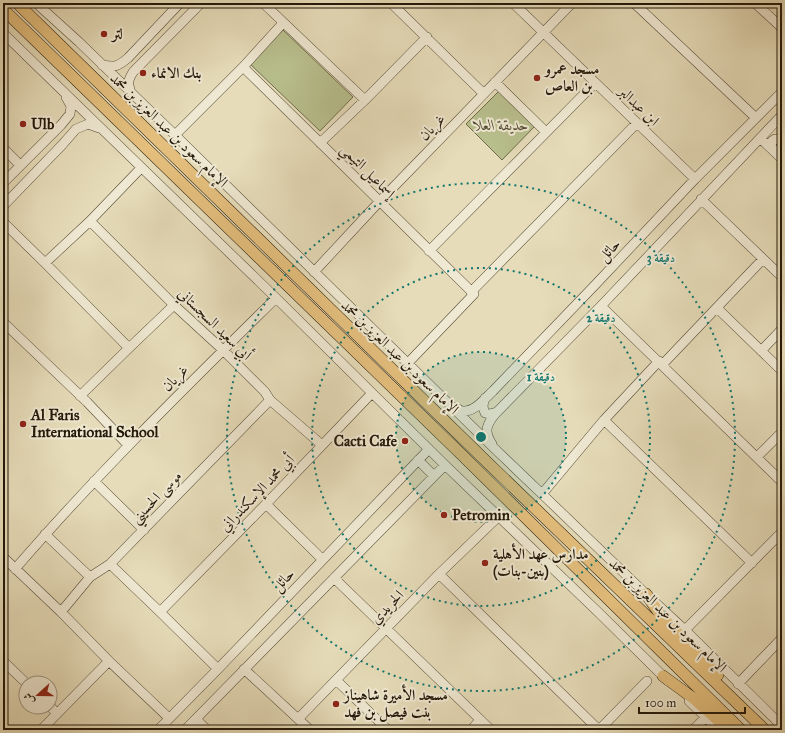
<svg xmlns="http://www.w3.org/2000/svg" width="785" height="733" font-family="'IM FELL Great Primer',Amiri,serif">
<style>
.green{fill:#b8bf8d;stroke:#6e6c4b}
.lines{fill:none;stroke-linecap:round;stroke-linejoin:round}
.minor-casing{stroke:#544935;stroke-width:10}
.major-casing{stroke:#241809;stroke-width:12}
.minor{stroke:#efe8d2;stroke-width:9}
.major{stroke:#e3be7c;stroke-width:11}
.ring{fill:none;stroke:#0f766e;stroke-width:2;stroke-dasharray:2 4}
.poi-dot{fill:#8f2418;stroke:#efe8d2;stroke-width:1.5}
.labels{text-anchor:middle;stroke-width:4;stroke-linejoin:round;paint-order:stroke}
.poi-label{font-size:15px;font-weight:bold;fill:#241809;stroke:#efe8d2;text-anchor:start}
.street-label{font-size:15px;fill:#241809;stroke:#efe8d2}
.park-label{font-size:15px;font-style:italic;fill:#504a31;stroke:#efe8d2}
.centre{fill:#0f766e;stroke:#efe8d2;stroke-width:2}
.ring-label{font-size:12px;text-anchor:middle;font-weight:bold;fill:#0f766e;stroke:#efe8d2;stroke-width:4;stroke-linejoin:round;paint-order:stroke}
</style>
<rect width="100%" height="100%" fill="#e6dcb9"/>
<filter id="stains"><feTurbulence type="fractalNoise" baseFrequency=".005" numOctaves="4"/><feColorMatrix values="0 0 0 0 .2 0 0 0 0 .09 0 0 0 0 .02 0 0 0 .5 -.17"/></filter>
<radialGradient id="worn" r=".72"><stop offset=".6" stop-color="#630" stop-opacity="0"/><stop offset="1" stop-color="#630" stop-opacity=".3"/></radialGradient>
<!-- green -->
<path class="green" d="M283,30L353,97L320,131L250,64Z
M499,91L535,126L502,160L466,124Z"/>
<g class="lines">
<!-- minor casing -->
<g class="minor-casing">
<path id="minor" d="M36,3L79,42L175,135L496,450L542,494L646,594L685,630L782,726
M263,3L365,100
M391,3L484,94
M513,3L695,179
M634,3L756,118
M755,3L782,28
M3,33L276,298L445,465L598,612L668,681
M102,65C116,67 117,67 128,58L180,3
M243,67L474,294L408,363
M495,82L546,132
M131,93C128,83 127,82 133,72L201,3
M175,135L243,67L283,23
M760,138L782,159
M320,143L365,100L427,37
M3,148L20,165
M775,152L771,145L772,141L775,139L782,141
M3,183L61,125L70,114L71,106L66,97
M701,199L782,277
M3,206L62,145L76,129L88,124L99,128
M90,221L174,305L223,350L265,392L270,400L322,445
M3,222L45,263L129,348
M429,251L595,83
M45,263L90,221L141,168
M314,272L379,202L572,3
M471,292L637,123
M601,306L782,482
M717,308L782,371
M3,322L87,402L128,445
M761,351L782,329
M662,365L763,259
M80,396L129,348L174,305
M485,398C483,404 482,407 485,413L489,414L497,412
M454,407C457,408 460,411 463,411C475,412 485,398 493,391L595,285L695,179L782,92
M604,420L752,563
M492,444C483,431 487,423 497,412L601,306L782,115
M757,457L782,432
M418,460L434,476
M94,481L144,530
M542,494L604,420L659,361
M266,504L322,559
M45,534L90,577
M3,557L61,612L109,661L169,718
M110,564L160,612L218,669
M15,569C97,474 187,386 276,298
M439,574L599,730
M334,578L491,730
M61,612L90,577L110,564L270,400
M160,612L266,504L372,393
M685,630L782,532
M3,661L26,683
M244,669L310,730
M336,680L388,730
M738,684L782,638
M689,701L719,730
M50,706L57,714
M196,719L207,730
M298,719L439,574L499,516
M41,730L109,661
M158,730L218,669L429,449
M185,730L445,465
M471,730L480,720
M599,730L647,681
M693,730L706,717"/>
</g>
<!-- major casing -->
<g class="major-casing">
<path id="major" d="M17,3L489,464L765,730
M3,9L463,456L741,730
M646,594L662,617L718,675
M663,676L693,698L729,730"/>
</g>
<!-- minor -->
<use href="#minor" class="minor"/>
<!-- major -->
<use href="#major" class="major"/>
</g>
<!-- distance rings -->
<circle cx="481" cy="437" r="85" fill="#0f766e" fill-opacity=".12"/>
<g class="ring">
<circle cx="481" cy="437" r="85"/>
<circle cx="481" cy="437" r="169"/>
<circle cx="481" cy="437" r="254"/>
</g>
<!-- markers -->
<g class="poi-dot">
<circle cx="104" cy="34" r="4"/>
<circle cx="143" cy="73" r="4"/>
<circle cx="537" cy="78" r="4"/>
<circle cx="23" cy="124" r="4"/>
<circle cx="23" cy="424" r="4"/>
<circle cx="405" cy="441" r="4"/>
<circle cx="444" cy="515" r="4"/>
<circle cx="485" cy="563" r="4"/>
<circle cx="336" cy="704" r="4"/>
</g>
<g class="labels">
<!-- poi labels -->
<g class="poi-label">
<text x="112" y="39">لتر</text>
<text x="545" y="74">مسجد عمرو<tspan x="545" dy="17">بن العاص</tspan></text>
<text x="151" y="78">بنك الانماء</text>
<text x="31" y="129">Ulb</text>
<text x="31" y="420">Al Faris<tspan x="31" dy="17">International School</tspan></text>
<text x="397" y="446" text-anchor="end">Cacti Cafe</text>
<text x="452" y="520">Petromin</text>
<text x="493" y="559">مدارس عهد الأهلية<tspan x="493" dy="17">(بنين-بنات)</tspan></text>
<text x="344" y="700">مسجد الأميرة شاهيناز<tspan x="344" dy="17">بنت فيصل بن فهد</tspan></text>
</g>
<!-- street labels -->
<g class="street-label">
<text transform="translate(639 106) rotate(44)" y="5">ابن عبدالبر</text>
<text transform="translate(432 127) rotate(-46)" y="5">غريان</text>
<text transform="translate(169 130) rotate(44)" y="5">الإمام سعود بن عبد العزيز بن محمد</text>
<text transform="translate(368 171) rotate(45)" y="5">إسماعيل التيمي</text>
<text transform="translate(609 250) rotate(-47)" y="5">حائل</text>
<text transform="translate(215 324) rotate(44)" y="5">أبي سعيد السجستاني</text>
<text transform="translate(400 357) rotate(44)" y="5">الإمام سعود بن عبد العزيز بن محمد</text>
<text transform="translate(175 378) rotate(-45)" y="5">غريان</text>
<text transform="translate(257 493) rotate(-46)" y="5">أبي محمد الإسكندراني</text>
<text transform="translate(156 497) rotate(-46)" y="5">موسى الحسيني</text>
<text transform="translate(283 580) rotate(-46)" y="5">حائل</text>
<text transform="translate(387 607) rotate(-46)" y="5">الحريدي</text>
<text transform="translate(668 615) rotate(44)" y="5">الإمام سعود بن عبد العزيز بن محمد</text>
</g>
<!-- park labels -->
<g class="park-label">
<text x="501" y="130">حديقة العلا</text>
</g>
</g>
<circle cx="481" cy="437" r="6" class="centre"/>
<g class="ring-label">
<text x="661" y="262">3 دقيقة</text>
<text x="601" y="322">2 دقيقة</text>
<text x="541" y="381">1 دقيقة</text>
</g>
<!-- margin -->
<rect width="785" height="733" fill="none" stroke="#e6dcb9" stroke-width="16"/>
<rect x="4" y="4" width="777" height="725" fill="none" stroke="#241809" stroke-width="2"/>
<rect x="8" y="8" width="769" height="717" fill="none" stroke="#241809"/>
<!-- north arrow -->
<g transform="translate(38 695) rotate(249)"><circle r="19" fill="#efe8d2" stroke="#9e9582"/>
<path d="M0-3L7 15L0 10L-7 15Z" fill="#8f2418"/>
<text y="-6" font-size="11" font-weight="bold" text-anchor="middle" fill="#241809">ش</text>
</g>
<!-- scale -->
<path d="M639 707v6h106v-6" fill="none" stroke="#241809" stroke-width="2"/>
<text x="645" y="707" font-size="12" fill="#241809" stroke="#efe8d2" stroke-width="3" paint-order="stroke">100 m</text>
<rect width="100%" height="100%" filter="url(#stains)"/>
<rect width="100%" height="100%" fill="url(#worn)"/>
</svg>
